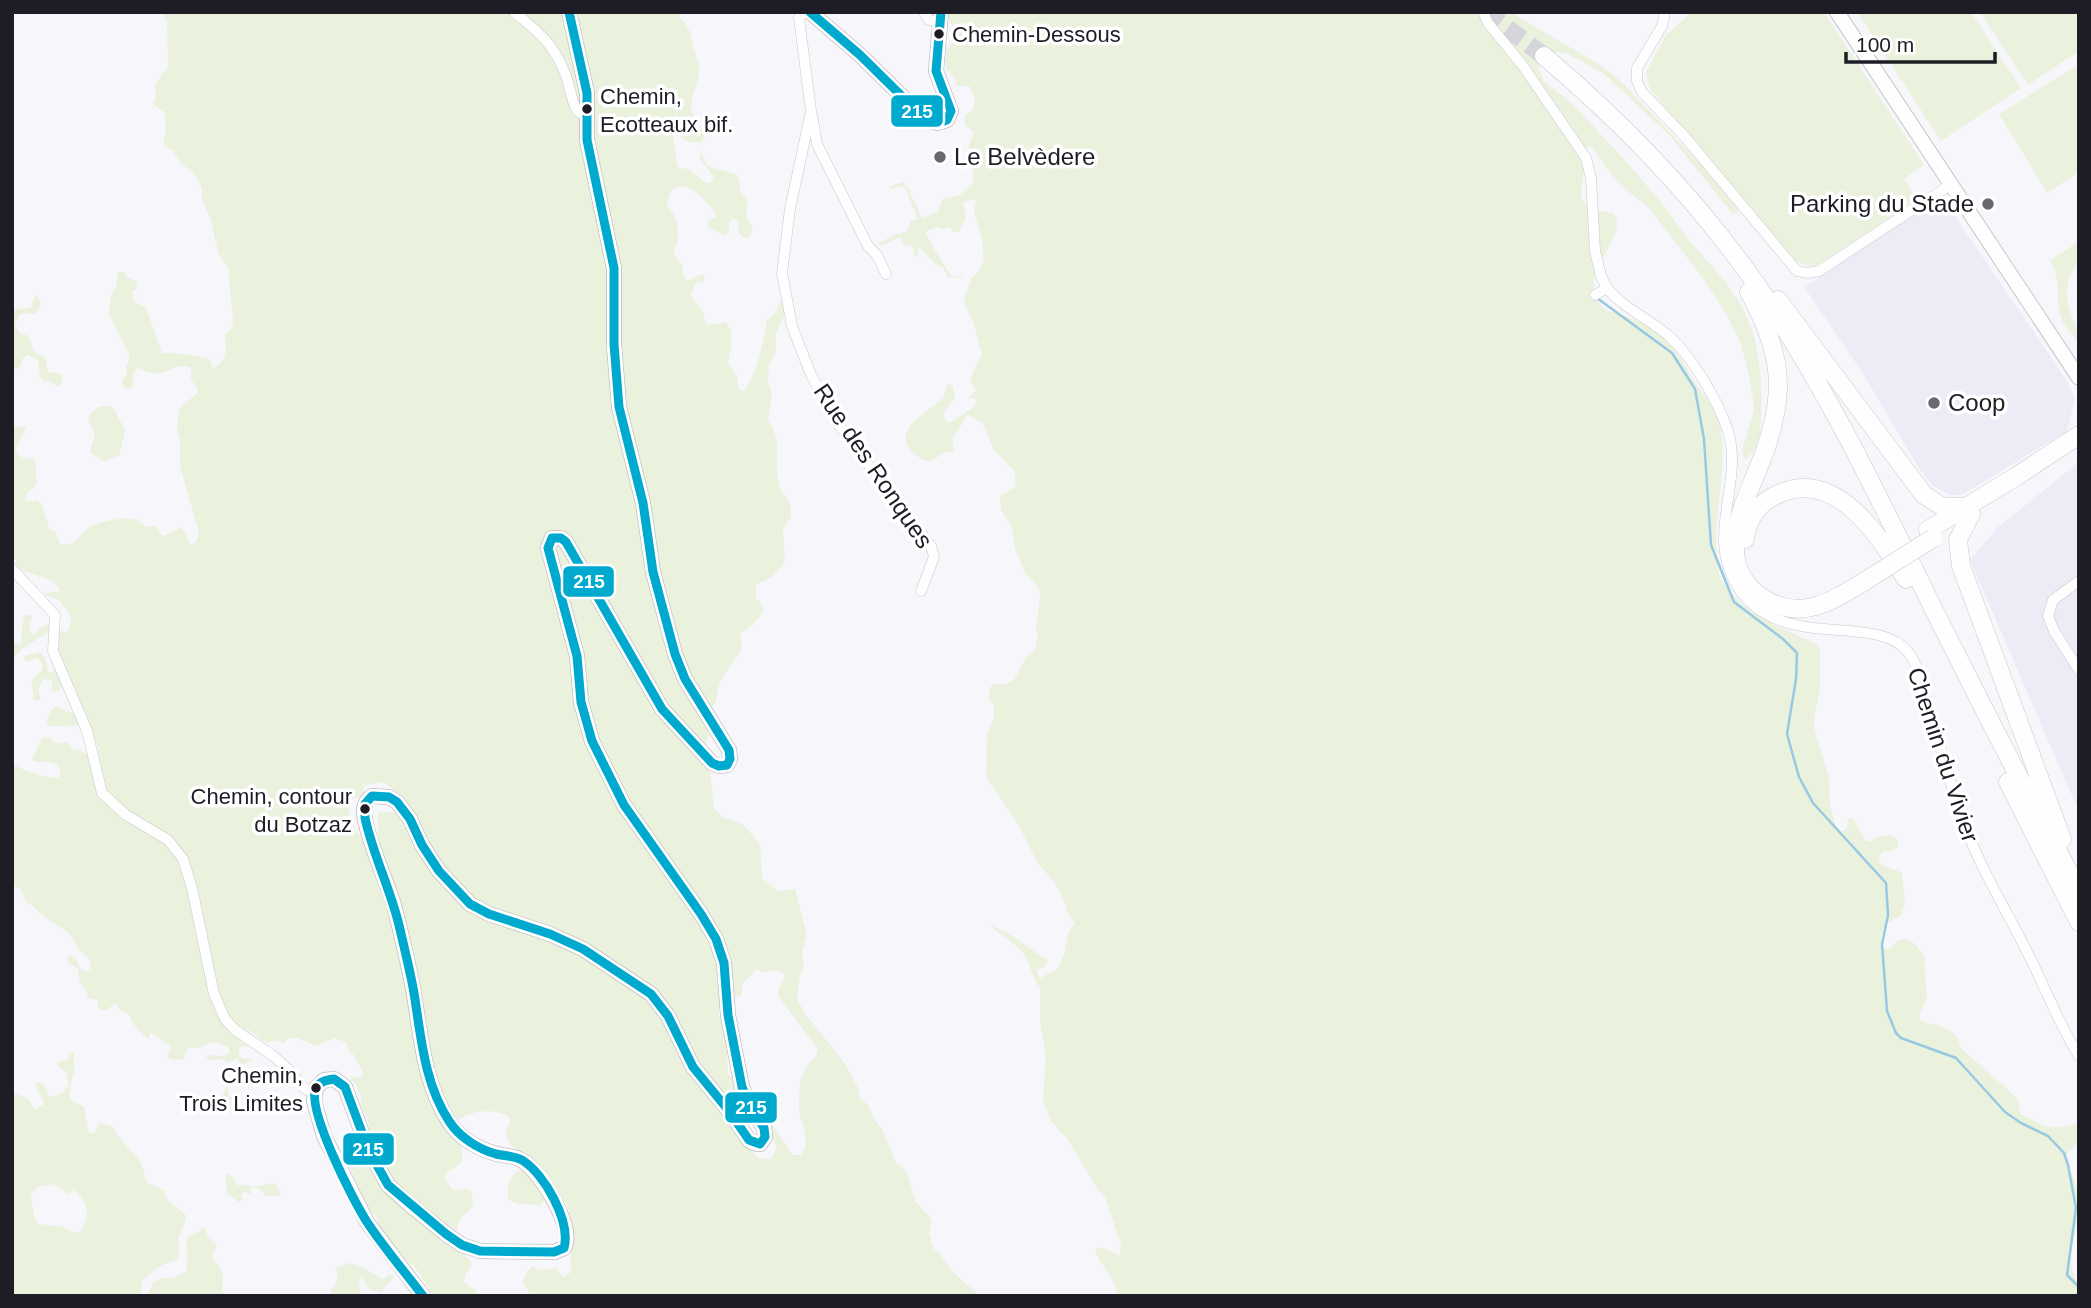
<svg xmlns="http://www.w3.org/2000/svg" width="2091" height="1308" font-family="Helvetica,sans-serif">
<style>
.built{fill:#eeebf7}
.green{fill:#eaf2de;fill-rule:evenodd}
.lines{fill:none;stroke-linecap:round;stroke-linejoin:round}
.stream{stroke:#98c9e2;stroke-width:2.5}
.highway-tunnel{stroke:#d6d5db;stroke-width:18;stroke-dasharray:18 9;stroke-linecap:butt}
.street-casing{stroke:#c9c7cd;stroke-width:11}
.secondary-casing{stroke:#c9c7cd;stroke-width:16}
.highway-casing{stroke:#c9c7cd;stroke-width:19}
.street{stroke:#fefefe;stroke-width:10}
.secondary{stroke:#fefefe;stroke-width:14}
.highway{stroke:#fefefe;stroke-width:18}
.highway-bridge-casing{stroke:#c9c7cd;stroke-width:19;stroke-linecap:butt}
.highway-bridge{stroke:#fefefe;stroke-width:18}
.bus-1-casing{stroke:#fff;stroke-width:14}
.bus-1{stroke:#00a9ce;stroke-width:9}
.bus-dot{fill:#1e1c24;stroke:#fff;stroke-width:2.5}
.poi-dot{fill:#6a686f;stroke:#fff;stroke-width:2.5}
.labels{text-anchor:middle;stroke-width:7;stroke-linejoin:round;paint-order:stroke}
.bus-label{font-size:22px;fill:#1e1c24;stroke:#fff;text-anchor:start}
.poi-label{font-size:24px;fill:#1e1c24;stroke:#fff;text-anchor:start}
.street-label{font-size:24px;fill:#1e1c24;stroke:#fff}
.line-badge{stroke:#fff;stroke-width:2.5}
.badge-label{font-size:19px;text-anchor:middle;font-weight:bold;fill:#fff}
</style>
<rect width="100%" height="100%" fill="#f7f6fb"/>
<!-- built -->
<path class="built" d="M1928,205L1948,206L2067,381L2075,399L2067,431L1962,495H1950L1932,485L1919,468L1862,372L1804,287Z
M2079,462V812L1970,560L1997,528Z"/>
<!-- green -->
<path class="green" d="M162,12H679L680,18C692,28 690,38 695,52C697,60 700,64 699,73C697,84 693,94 691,105C691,114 696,117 696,125L702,129L705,135L701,142C691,144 686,141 678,135L673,136L677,164L679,168L689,169L706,183H710L714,178L699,158L701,151L707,166L736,174L739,180L740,192L748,201C747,205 746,208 746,212C747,224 758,224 749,237L743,238L739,233L737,220L733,219L729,222V233L725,235L708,227V221L717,216C707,198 670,165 667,206C680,218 681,238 673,253L682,265L683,275L686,279L689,280L702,274L705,277L703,282L695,283L691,296L703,311L706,324L710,325L725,322L731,329V348L728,363L737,377L739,389L743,391C757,377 764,339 767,320L775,314L780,301L784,305L785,315L776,333V352L769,364L768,381L772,394L768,420C782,439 775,458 778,480C779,489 783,493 788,500C791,505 791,511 791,517L783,529L785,562L772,577L756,585V597L764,608C759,620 751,627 740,634L742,648L719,683L716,702L702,719L709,734L705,746L709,763L714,808L722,817L743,824L760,844L762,878L777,891L795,889L807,935L802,953L804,967L800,975L797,999L804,1012L846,1065L857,1086L860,1098L868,1105L874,1119L883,1131L896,1163L907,1172L915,1201L932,1220L929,1233L934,1249L940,1254L952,1271L980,1296H531L522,1281L529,1269L533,1266L538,1270L556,1268L564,1277L571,1272C568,1235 583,1218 552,1185L541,1205L517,1204L508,1199C506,1187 511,1170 524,1170V1156L511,1145L505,1133L511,1119C498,1106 467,1111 455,1122C452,1124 450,1129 448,1132L460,1144C467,1164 458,1165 445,1174V1179L453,1190L467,1189L471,1192L473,1203L471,1208L459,1221L456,1233L459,1250L471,1262V1268L466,1273L464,1282L475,1290L478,1296H434L414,1266L398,1253L385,1237L375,1215L364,1204L353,1172L342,1158L345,1150L355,1146L364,1148L372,1140L367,1117L361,1107V1097L356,1085L350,1078L351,1076L361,1078L363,1072L353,1054L349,1051L347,1043L335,1038L315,1046L298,1038H288L284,1043L276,1040L268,1043C257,1041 255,1029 241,1029L253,1046L239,1047V1057L253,1060C238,1066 225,1080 229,1096L236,1102L235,1109H225L222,1096L239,1062L237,1059L227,1063L222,1059L209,1060L206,1057L208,1055L223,1056L229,1053V1048L214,1042L197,1048L188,1047L184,1059L172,1060L167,1057L171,1046L164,1043C159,1038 157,1034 149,1033L150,1040C139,1032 134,1026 128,1014L120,1011L117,1004H113L108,1010H99L97,1000L88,998L86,989L80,983L78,969L68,962L67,957L70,955L75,957L80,969L87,972L91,968L89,958C78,952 77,946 71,936C64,927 52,923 43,916C36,911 35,905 26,902L20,888L13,886L12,755L14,765C27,772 43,777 58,778L60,775L59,765L48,762H35L32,759L42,738L49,737L56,743L68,742L74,750H80L85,754L97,752L99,749L89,726C75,724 61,727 48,726L46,723L50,712L55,706L75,714L67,698L63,681L61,689L54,692L51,691L52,680L43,679L38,689L41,700L37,701L33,699C34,684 26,680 42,671L43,663L36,658L28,662L25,660L24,656L40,652L45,657L48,672L50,673L58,668L53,635L47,633C35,641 21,648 12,659V642L19,645L23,641L21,635L24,616L31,614L32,617L29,625L31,633L34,635L41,627L48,624L65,633L70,628L71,616L60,601L44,595L46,593L60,591C53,573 27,577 14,566L16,560L12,556V426L26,427C24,439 1,458 35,459L37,484L28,492L25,499L28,502L36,500L42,504L49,528L55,531L60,544C75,548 78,536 88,529C96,522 128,515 137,520C141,522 143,525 147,527L156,526L160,534L164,536L181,527L191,544L196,542L199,533L180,466V440L177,429L179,409L197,393V387L191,380V368C176,359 163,383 138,368L133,374V387L125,389L121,382L127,374L126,367L130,357L109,314L111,294L116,288L118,272H124L127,277L136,281L137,288L132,292L134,301L146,308L162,353C179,353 193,355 210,359L213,368C228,361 226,351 225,335L232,327L233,320L228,267L219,255L210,218L202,199V188L194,174L181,163L173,151L165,146L163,142L166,131L165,113L153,104L156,97L155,84L168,67L167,21ZM383,782L400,794L404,803L398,813L381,812L378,814V842H364C354,828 346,819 350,800L363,796L364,785ZM756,969L764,972L776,970L784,974C784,983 777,987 778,996L818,1049C817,1059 811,1060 806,1068C799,1078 799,1095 799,1107C799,1124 813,1139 801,1155H793L769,1120L767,1122L777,1148L771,1159L758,1158L736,1134L731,1122L746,1116L739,1104L740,1090L735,1091L734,1080L728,1073L726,1024L718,1014L725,991L734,992L735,997L741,996L743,984Z
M945,12H1481V23L1484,27L1492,23L1493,12H1510L1602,66L1623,83L1724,189L1736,205L1738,213H1732L1670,136L1604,74L1566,53L1545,51L1539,57C1536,87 1556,86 1573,105C1603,136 1632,167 1659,200C1672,215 1682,232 1695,247C1711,266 1729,283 1741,305C1758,336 1763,375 1761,409C1761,426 1762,446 1747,458H1744L1742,451L1754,410L1753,400L1749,375L1741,344L1725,312L1705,281L1650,209L1630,193L1610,173L1593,148L1587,146L1581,194C1583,209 1601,211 1614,213C1631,239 1568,278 1606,310C1656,325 1669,335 1694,381C1702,395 1715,404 1719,421C1730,464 1713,510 1717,554C1718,563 1717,572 1722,580C1743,616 1783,628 1818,645L1820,648V688L1814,720L1815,732L1829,777L1830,805L1837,830L1841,832L1847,828L1848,819L1853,818L1865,840L1870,842C1880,835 1888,832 1898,840V846L1893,850L1883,851L1879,856C1879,869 1893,867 1902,873L1905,903L1900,917C1884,922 1880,929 1881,946L1887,950L1897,941L1906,939L1914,943L1924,955L1927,998L1919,1017L1922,1022L1941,1026L1956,1035L1962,1049L2017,1098L2021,1114C2049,1128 2048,1131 2079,1123V1140L2067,1154C2066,1172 2077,1179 2079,1195C2081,1217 2072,1238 2071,1260C2071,1274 2079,1280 2079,1296H1117C1114,1271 1099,1267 1095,1250C1105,1243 1110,1255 1120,1255L1121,1246L1105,1197L1098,1190L1068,1140L1050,1120L1043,1100L1046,1057L1040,1022V987C1032,979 1031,965 1025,956C1016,942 1000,936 990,925L1008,933L1048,961L1045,966L1036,970L1040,978L1057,969L1064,955L1068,933L1075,923L1067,912L1064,900L1054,882L1037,862L1019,826L986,776L987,733L994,717V706L989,699L990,687L995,684L1004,685L1014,680L1025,659L1035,650L1038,637L1036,629L1040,596L1038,586L1025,573L1015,549L1012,527L1001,510L1000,497L1016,486L1015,472L994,450L983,423L968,415L952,439L954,449L952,452L942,453L933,461C923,461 920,459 913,452C889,430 930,411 944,397L946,385L950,384L953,386L955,398L943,414L946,421L952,422C959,416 974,408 976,403L975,398H968L976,390L970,379L982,354L973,321L967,310L964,300L971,279L979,271L984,260L982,240L974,211L976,201L974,199L963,202L966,218L959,232H953L950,227L943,229L936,227L926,232C928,239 947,272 953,277L962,276V278L947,277L943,267L935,264L920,248L918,249V257H915L913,246L903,245L900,237L880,246L878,244L895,234L907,232L911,221L918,219L905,188L900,186L891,189V186L903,182L909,190L922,218L938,212L942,199L960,195L974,181L969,145L974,133L965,125C963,109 968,117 974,108L975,99L969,86H956L955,78L946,69V51L954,41L957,34Z
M1692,12H1824L1924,165L1904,179L1917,200L1814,267L1793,261L1650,89L1646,72L1666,35Z
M1862,12H1971L2021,88L1941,141L1859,15Z
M1980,12H2079V51L2028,85Z
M2079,64V172L2047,193L1999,114Z
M2079,241C2079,246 2080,254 2079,258C2074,273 2067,274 2067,294C2067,313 2079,325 2079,342C2044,311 2068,289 2050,261Z
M35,295L40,300L41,307L35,314L23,313L18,316L15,325L21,335H28L35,353L45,357L48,372L61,374L63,378L60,386H56L50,381L44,382L40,377L38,360L28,355L23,358L20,367L12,370V310L31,307Z
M110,406L115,411L125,430L119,456L104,462L90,452L95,434L88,419C92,410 99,405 110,406Z
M71,1052L74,1054C73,1060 75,1066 74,1072C71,1082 68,1090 71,1100L84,1107L89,1133H95L99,1122L113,1127C119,1141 131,1148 139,1160C144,1167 144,1175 147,1183L164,1190L168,1201L185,1214L186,1219L179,1237V1257L176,1260L162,1265L143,1279L140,1296H12V1093L28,1098L35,1110L43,1105L44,1102L35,1085L37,1082L45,1085L48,1095L51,1097L62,1093L69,1085L66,1072L59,1068L58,1062L69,1059L68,1054ZM52,1184L69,1194L74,1190C89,1203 91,1215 80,1232L70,1231L64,1227L39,1224L34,1216L31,1194L38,1187Z
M225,1174L230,1175L237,1185L258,1186L274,1183L281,1193L277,1196H265L260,1189L252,1186L250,1192L256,1198L244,1191L241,1195L243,1200L239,1202L227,1193Z
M202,1228L206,1229L207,1236L217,1246L212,1256L223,1274L222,1292L230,1296H147L153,1282L161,1278H174L186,1271C189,1260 185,1247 187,1237L197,1233Z
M347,1263C361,1265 371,1273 384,1279L388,1275L395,1276L381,1292L370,1290L362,1277L359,1281L361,1296H331V1290L336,1284L338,1272L335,1268Z"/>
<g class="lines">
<!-- stream -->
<path class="stream" d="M1597,298L1672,353L1695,389L1704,439L1711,545L1734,602L1783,639L1797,653L1796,679L1787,734L1799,777L1813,803L1886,883L1888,915L1882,944L1887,1011L1896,1033L1901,1038L1956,1058L2005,1112L2021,1123L2048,1136L2064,1153L2068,1165L2076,1208L2067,1275L2079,1287"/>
<!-- highway-tunnel -->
<path class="highway-tunnel" d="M1486,12L1544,56"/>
<!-- street casing -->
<g class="street-casing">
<path id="street" d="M514,12C540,33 554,44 566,76C570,87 571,98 576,109L580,113L587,114
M804,12L799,18L811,111L790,209L782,273L792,326L811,375L837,423L931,546L934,557L921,591
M924,12L929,20L940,23
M1483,12L1488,23L1523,66L1586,158L1591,178L1595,251L1601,276L1607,288C1624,309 1650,319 1670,337C1693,358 1718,401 1728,431C1744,485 1705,533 1737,586C1779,654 1875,611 1908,652C1920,667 1923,689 1929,707C1940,746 1950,785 1964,823C1980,868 2006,909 2027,952C2045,986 2058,1023 2079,1056
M1665,12L1662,26L1637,68V81L1642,92L1685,137L1797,271L1808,273L1819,271L1950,185
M812,115L817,144L868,246L877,255L886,274
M1595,295L1607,288
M12,569L55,615L53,651L87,731L102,793L126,815L168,840L183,859L192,888L214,994L225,1019L235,1030L272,1055L288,1069L304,1088L314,1094
M2079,581L2053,600L2048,616L2054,631L2079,670"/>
</g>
<!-- secondary casing -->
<g class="secondary-casing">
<path id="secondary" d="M810,12L860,55L924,118L937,123L947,120L951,111L936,71L941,12
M1837,12L2079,378
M423,1296L367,1222L324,1136L314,1101L316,1088L324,1080L334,1079L345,1087L369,1151L388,1185L410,1205L446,1234L462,1245L480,1251L554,1252L564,1248C576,1228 540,1172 523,1161C515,1156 506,1156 497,1154C478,1149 460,1138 449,1122C423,1082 421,1034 413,989C408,961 401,933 394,905C387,882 363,829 364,809C365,802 367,799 372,796L389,797L397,802L410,819L422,845L439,871L470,904L489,914L550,934L583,949L651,994L668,1016L693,1067L729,1111L749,1140L753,1143L760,1144L765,1137L764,1128L749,1104L742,1087L728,1015L724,963L716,939L701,914L624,805L592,741L581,702L577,656L548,548L552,538H561L566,542L662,709L712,763L719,766L727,765L730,759L729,750L685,679L675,654L653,572L643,503L619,407L614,344V268L587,140V93L569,12"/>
</g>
<!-- highway casing -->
<g class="highway-casing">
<path id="highway" d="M1544,56C1623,123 1696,198 1756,284C1825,385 1878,495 1931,604C1979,700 2028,796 2079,891
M1749,292C1765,321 1779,355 1778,389C1777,410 1772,431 1765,451C1748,498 1706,565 1766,600C1803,621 1834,600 1865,581
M1778,300L1924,495L1943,507H1968
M1971,514L1958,540L1961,566L2062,839
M1928,530L2017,476L2079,435
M1745,539C1747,521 1757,505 1774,496C1836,464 1879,537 1906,579
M2008,782L2079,922"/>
</g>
<!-- street -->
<use href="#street" class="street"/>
<!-- secondary -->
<use href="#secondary" class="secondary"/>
<!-- highway -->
<use href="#highway" class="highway"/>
<!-- highway-bridge casing -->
<g class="highway-bridge-casing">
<path id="highway-bridge" d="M1865,581L1933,538"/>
</g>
<!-- highway-bridge -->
<use href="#highway-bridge" class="highway-bridge"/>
<!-- bus-1 casing -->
<g class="bus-1-casing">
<path id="bus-1" d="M810,12L860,55L924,118L937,123L947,120L951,111L936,71L941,12
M423,1296C405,1272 384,1248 367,1222C354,1202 306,1109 316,1088C320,1081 327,1080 334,1079L345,1087L369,1151L388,1185L446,1234L462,1245L480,1251L554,1252L564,1248C571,1222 545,1174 522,1160C514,1156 505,1156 496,1154C478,1149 459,1137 449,1121C424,1083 421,1036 414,993C410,970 404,947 399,925C390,888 373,855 365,818V804L372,796L389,797L397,802L410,819L422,845L439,871L470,904L489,914L550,934L583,949L651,994L668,1016L693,1067L729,1111L749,1140L760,1144L765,1137L764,1128L749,1104L742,1087L728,1015L724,963L716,939L701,914L624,805L592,741L581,702L577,656L548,548L552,538H561L566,542L662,709L712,763L719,766L727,765L730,759L729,750L685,679L675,654L653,572L643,503L619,407L614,344V268L587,140V93L569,12"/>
</g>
<!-- bus-1 -->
<use href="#bus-1" class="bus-1"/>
</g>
<!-- markers -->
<g class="bus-dot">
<circle cx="939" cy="34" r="6"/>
<circle cx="587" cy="109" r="6"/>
<circle cx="365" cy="809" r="6"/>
<circle cx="316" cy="1088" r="6"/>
</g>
<g class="poi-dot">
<circle cx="940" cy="157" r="7"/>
<circle cx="1988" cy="204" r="7"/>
<circle cx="1934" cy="403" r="7"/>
</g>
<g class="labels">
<!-- bus labels -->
<g class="bus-label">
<text x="952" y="42">Chemin-Dessous</text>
<text x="600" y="104">Chemin,<tspan x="600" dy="28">Ecotteaux bif.</tspan></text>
<text x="352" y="804" text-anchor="end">Chemin, contour<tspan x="352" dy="28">du Botzaz</tspan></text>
<text x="303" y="1083" text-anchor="end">Chemin,<tspan x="303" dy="28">Trois Limites</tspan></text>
</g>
<!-- poi labels -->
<g class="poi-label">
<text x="954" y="165">Le Belvèdere</text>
<text x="1974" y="212" text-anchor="end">Parking du Stade</text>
<text x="1948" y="411">Coop</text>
</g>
<!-- street labels -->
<g class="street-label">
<text transform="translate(873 466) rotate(56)" y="8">Rue des Ronques</text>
<text transform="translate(1943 755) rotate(72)" y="8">Chemin du Vivier</text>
</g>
</g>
<g class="line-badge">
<rect x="890" y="94" width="54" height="34" rx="7" fill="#00a9ce"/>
<rect x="562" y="565" width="53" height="33" rx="7" fill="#00a9ce"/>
<rect x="724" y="1091" width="54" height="33" rx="7" fill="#00a9ce"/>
<rect x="342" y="1132" width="53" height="34" rx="7" fill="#00a9ce"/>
</g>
<g class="badge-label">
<text x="917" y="118">215</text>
<text x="589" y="588">215</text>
<text x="751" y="1114">215</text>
<text x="368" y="1156">215</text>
</g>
<!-- border -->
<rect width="2091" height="1308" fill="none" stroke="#1e1c24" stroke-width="28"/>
<!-- scale -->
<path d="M1846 52v10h149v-10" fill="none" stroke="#1e1c24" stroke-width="3.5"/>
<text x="1856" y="52" font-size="21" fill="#1e1c24" stroke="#ffffff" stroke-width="5" paint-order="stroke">100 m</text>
</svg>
